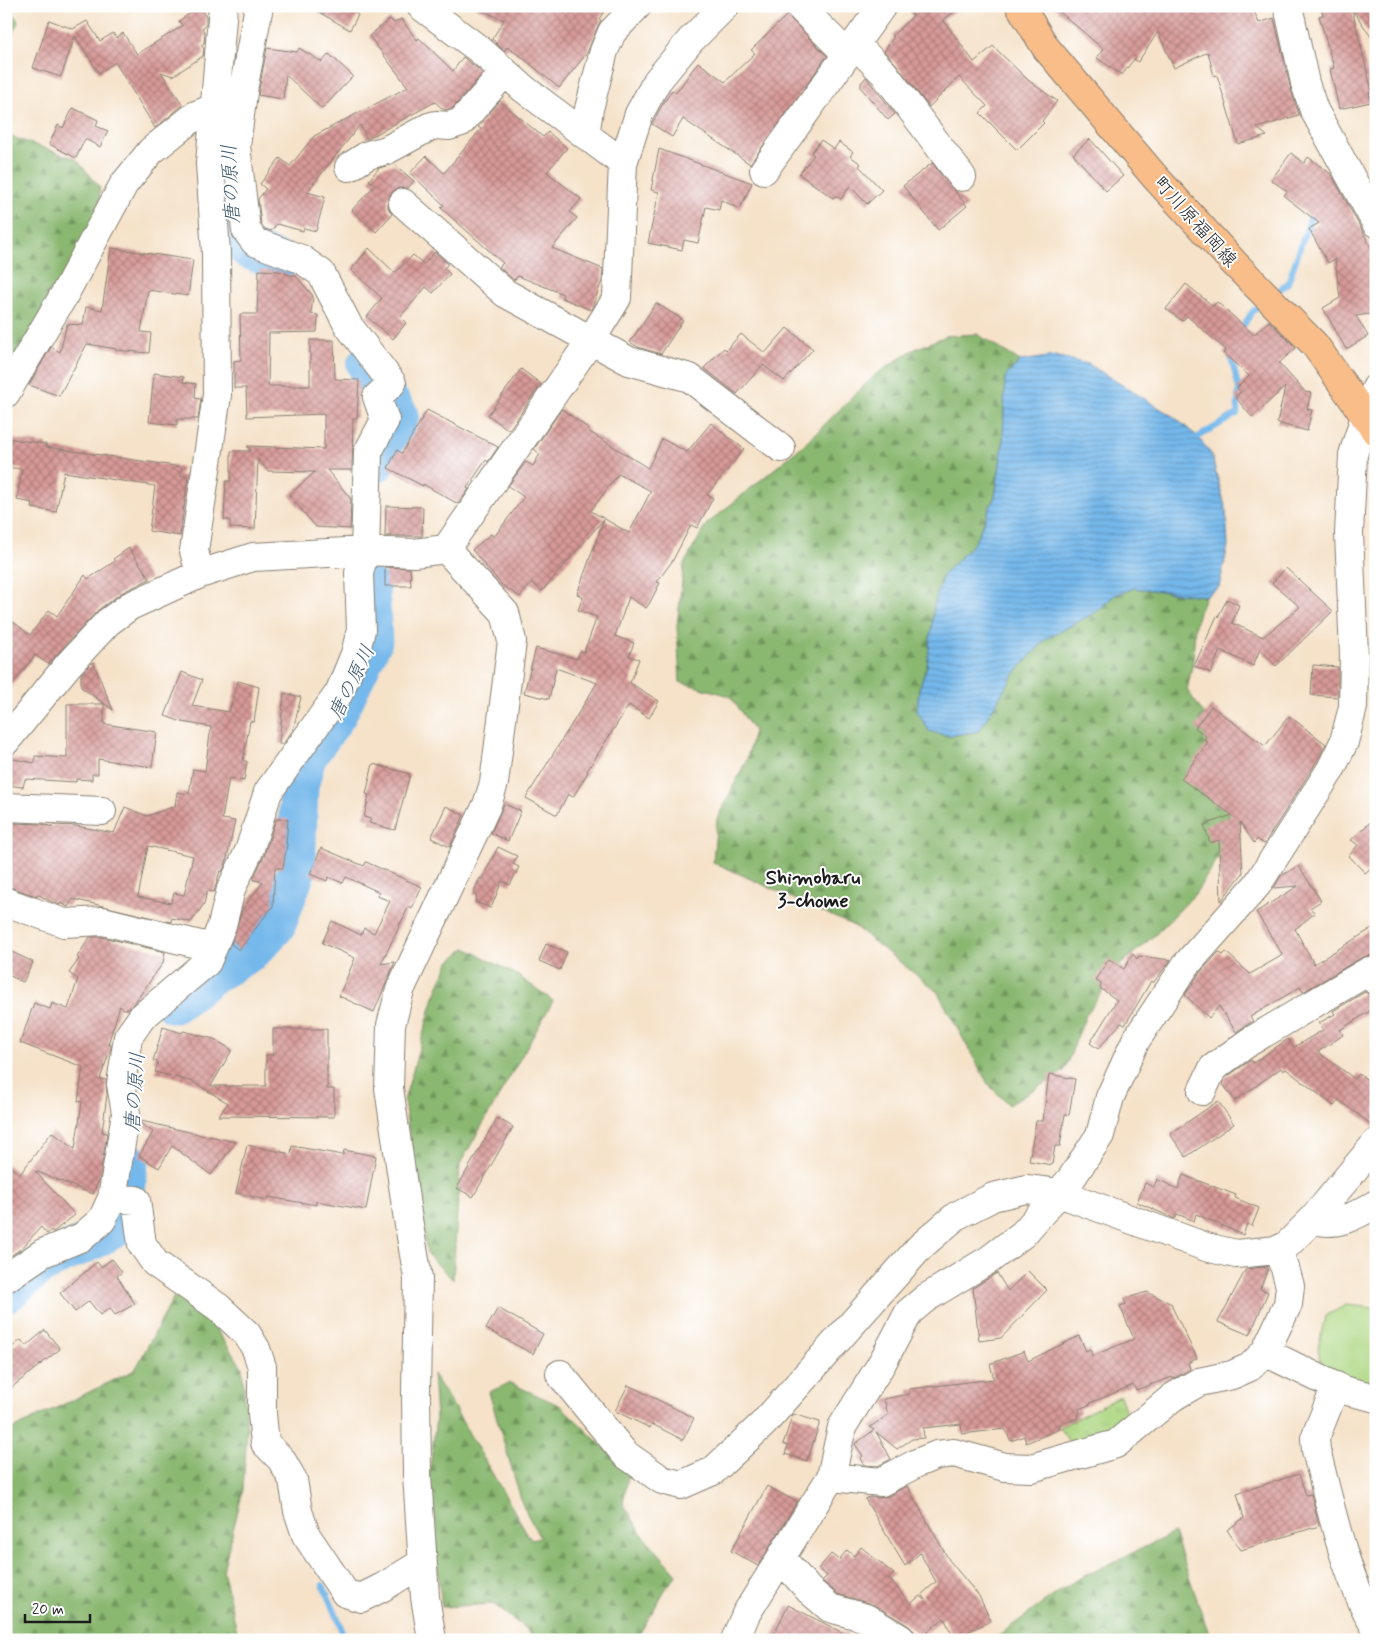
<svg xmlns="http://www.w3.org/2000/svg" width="1382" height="1646" font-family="Mynerve,'Klee One',sans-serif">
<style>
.grass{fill:#aed783;stroke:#657a50}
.forest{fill:url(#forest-firs);stroke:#536a46}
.park{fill:url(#park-tufts);stroke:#657a50}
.water{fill:url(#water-rules);stroke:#486a84}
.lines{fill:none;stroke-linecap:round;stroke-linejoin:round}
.stream{stroke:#75b8eb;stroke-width:6}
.river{stroke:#75b8eb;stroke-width:39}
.building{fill:url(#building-cross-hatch);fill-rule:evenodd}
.minor-casing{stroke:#887f72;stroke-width:30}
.major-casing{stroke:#887f72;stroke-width:30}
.minor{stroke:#fff;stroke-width:28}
.major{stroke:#f8bd88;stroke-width:28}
.labels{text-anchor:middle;stroke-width:4;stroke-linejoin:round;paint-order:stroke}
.street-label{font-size:19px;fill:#1c1c1c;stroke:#fff}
.water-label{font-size:20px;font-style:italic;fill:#405a6f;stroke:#fff}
.neighbourhood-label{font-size:20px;font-weight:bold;fill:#1c1c1c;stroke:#fff}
</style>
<defs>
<pattern id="forest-firs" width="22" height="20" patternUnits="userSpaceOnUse" patternTransform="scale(1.25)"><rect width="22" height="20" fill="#8ab871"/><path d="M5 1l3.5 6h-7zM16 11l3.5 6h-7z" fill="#70955c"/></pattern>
<pattern id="park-tufts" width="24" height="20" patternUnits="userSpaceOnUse" patternTransform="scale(1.25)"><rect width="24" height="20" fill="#aed783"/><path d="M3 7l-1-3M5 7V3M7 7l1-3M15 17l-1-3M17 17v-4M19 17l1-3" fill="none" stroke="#95b871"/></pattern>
<pattern id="water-rules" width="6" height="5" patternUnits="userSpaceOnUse" patternTransform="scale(1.25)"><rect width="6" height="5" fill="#75b8eb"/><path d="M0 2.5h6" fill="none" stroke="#5f95be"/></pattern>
<pattern id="building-cross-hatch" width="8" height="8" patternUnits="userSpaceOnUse" patternTransform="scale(1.25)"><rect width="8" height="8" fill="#d79a98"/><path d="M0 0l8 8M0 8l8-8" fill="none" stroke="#ae7d7b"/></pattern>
</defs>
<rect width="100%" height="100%" fill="#fff"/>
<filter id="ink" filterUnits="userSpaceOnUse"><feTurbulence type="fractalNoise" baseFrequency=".02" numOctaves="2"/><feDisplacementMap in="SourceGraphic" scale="10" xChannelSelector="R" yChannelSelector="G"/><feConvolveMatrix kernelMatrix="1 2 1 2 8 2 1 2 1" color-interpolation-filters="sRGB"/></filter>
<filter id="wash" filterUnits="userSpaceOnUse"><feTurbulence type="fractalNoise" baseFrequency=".0096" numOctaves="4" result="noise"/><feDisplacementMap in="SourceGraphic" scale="20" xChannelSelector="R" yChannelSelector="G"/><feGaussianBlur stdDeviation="1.12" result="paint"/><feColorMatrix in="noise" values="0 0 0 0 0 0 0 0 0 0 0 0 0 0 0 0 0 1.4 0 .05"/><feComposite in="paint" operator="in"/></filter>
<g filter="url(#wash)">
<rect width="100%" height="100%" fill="#f5e2c9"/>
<!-- grass -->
<path class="grass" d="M1346,1305L1376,1308V1387L1323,1372L1318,1348L1325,1316Z"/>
<!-- forest -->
<path class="forest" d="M6,6H10L18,22L6,46Z
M6,135L76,159L99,186L103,242L6,392Z
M977,334L1020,361L1005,377L1003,443L995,496L975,542L943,575L927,666L919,689L917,711L929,731L948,736L979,731L1014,674L1046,639L1096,612L1115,595L1134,588L1205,596L1195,624L1193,661L1187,690L1222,740L1230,806L1226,846L1195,894L1157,933L1120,965L1086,1015L1064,1071L1009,1105L988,1084L937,991L854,926L713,862L717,819L747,759L754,731L730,696L680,682L677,626L684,564L707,524L806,443L875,375L911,351L946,336Z
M466,948L517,975L553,1001L460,1164L453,1280L427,1254L404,1101L434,997L449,962Z
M175,1295L215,1328L242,1367L247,1429L243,1490L223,1570L238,1636L241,1640H6V1432L135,1370Z
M433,1374L452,1404L531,1540L540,1538L523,1506L489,1392L510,1383L561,1406L629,1472L623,1503L641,1533L677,1574L665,1590L636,1640H533L527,1630L493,1604L442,1607L428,1487L436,1418Z
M1174,1533L1211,1640H992L1074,1581Z"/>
<!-- park -->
<path class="park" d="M1120,1396L1127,1415L1099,1436L1070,1444L1060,1427Z"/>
<!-- water -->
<path class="water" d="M1055,356L1088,364L1174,417L1198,437L1211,454L1226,510L1228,546L1219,587L1205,596L1134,588L1115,595L1096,612L1046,639L1014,674L979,731L948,736L929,731L917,711L919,689L927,666L934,605L943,575L975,542L995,496L1003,443L1005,377L1020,361Z"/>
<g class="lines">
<!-- stream -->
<path class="stream" d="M1274,294L1288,283L1313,210
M1239,333L1252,312L1264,302
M1198,437L1237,414L1239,389L1230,354
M123,1224L129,1237
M323,1585L340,1623L343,1640"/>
<!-- river -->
<path class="river" d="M226,171L232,235L249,250L279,261
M366,365L400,416L375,457V464
M174,1004L214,974L252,951L276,926L296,872L299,786L307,757L337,715L373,641L370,587
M6,1294L37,1268L54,1258L92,1241L123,1224L129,1162"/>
</g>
<g id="blocks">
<!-- building -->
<path class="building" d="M200,6L206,17V25L202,28L205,33L204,43L201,45L204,49L203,56L173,76L161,72L183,105L155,128L115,62L99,73L75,36L61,77L33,68L49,20L73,29L87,21L100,41L113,33L116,38L123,33L137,54L182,26L179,21Z
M308,6H358L354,12L358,15L350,30Z
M472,6H608L599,19L601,20L598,26L587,53L559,88L522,57L507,47L504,51L492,39L504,20Z
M906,6H963L943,20L974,62L993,46L1029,81L1057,101L1042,121L1044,123L1017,150L980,113L987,106L959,77L929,107L896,64L884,51L894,37L892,36L913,16Z
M1053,6H1252L1259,23L1274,18L1290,86L1299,115L1257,128L1267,136L1238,144L1217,75L1214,76L1208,52L1174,68L1158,32L1138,62L1134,59L1122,75L1097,58L1103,49Z
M1321,6H1376V44L1352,9L1372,92L1369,93L1371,102L1339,109L1330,69L1334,68L1319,16L1323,15Z
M787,15L827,56L750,164L683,119L672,137L652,124L660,109L672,90L676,93L698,62L725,82L755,53L751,50Z
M390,19L394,23L401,19L417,40L419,38L453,71L463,57L483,73L452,109L444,110L435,102L367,139L360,125L307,192L325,197L316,231L304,228L303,231L277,224L271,231L265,229L261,224L258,199L266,189L260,184L280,158L290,166L314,136L408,87L369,36Z
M267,48L297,52L299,48L322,62L329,54L353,76L322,109L286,75L283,99L258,95Z
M866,77L895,114L888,120L861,88V83Z
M500,101L543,137L548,132L567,148L547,172L581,199L570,212L577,218L552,248L603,269L602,281L591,310L562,298L563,294L518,276L514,280L499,267L503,263L441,208L444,205L410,173L426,156L444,173L481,129L478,127Z
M73,108L98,120L96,126L108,131L100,147L85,139L76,158L49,144L58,125L63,128Z
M1090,139L1123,176L1106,191L1073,154Z
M821,140L834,149L839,142L853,152L850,156L861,164L859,166L882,190L867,204L850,186L841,199L836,196L833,198L799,174L814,155L811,153Z
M659,149L752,183L740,209L721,200L719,210L706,207L698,243L684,240L682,250L648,243L659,192L651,190Z
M1291,153L1304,163L1308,157L1331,174L1376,256V313L1356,316L1368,336L1346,349L1323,308L1340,298L1335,259L1328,263L1309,229L1319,223L1284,196L1287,191L1271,180Z
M932,163L967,206L938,230L903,186Z
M394,164L414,181L408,188H398L391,193L388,200V208L392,214L376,232L352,210L375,185L369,180L379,168Z
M111,248L193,260L188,296L148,290L141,332L151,333L149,353L115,350L116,349L87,344L59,396L29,385L51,347L60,352L67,324L83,325L86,307L102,310Z
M369,248L395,273L413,255L424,264L435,252L448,264L444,268L450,274L433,293L426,287L400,317L406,323L393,339L367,317L382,298L351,270Z
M259,270L279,271L293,276L294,274L313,296L311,314L318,315L317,332L269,333L268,386H310V340H334L335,379L359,380L357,418H353L352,470H327L351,499L350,529L316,527L289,495L315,472L268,471L258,459L255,529L230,528V520H224L226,481H231V451H251L247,446L324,449V414L247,417L246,388H234V361L241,360L240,314H257Z
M1186,284L1213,306L1217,302L1254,335L1269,321L1296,348L1279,363L1305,392L1311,393L1307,409L1312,410L1307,431L1277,423L1285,387L1252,417L1235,397L1241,392L1237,388L1249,376L1223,353L1226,350L1187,316L1182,321L1166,309Z
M656,303L683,320L661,354L638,347L630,342Z
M787,328L813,349L784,381L763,365L737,394L704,368L724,348L726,350L741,334L765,353Z
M521,369L541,384L509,430L488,415Z
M154,373L184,377L183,382L196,384L195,398L201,399L198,419H177V425L149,422Z
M562,409L589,429L588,431L648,468L662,439L687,452L711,423L744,449L707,495L713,498L697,528L691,525L673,560L657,582L660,583L649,604L646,608L629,597L615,636L634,643L629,656L639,659L630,683L659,701L649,718L629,705L587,771L588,772L573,797L568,794L557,815L526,798L597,683L556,668L549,699L524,693L536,648L577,659L580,651L584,652L597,617L578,610L583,597L577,594L604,519L542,591L532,583L520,597L502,585L472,550L491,534L494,537L524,497L508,486L526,462L533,466L540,454L534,449ZM618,474L651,491L629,533L591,511Z
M427,410L498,447L488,462L486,460L467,488L469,489L458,504L423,484V486L388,468L397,450L402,453Z
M6,438L46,444V447L182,467L180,475L188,477L180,536L149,531L155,486L64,472L56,512L32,508L33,503L17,500L22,469L6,467Z
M386,506L423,507L422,536H385Z
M129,548L150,579L121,593L98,610L48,664L35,655L6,693V616L30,635L49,610L57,616L85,575L88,579L115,561L113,559Z
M385,567L410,568L411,586H385Z
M1286,568L1333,611L1276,666L1260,649L1253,666L1220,650L1211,673L1194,666L1217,616L1218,617L1227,599L1239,605L1232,623L1263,637L1300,607L1272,583Z
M93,662L113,710L81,687V674Z
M1313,665L1338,667V697L1311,695Z
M182,672L202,680L192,706L229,712L238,681L259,687L254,722L250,721L243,761H247L244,781L229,778L222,819L235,821L226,863L222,872L220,871L214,892L207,891L204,904L191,922L172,918L171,922L73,899L68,907L61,903L60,905L50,901L37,894L36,896L6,886V844L12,823L42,824L53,827V825L76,826L114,833L125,807L147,816L175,806L177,792L189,794L193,769L205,771L211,727L182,722L165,716ZM148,846L193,856L184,895L174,893L171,903L138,897Z
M284,693L301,697L293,730L283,744H279Z
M67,704H104V724L157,732L152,767L98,759V774H92V780L76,779V782L25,779L23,787L6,785L8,758L35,763V756L67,758Z
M1211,706L1265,746L1289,716L1326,744L1317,761L1264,844L1257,839L1254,843L1240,822L1243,873L1221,901L1219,840L1210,843L1204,825L1232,815L1181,779L1208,742L1204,739L1206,736L1195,728Z
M373,764L410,774L395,830L369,823L371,819L364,817L369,795L366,794Z
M504,804L521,811L508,841L491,833Z
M446,806L464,815L450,847L431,838Z
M1376,817V864L1365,873L1349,856L1358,845L1351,840Z
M276,819H288L286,844H287L283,868H275L273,906L239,950L231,944L242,910L263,882L254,880V877L264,856Z
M498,847L517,856L513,864L519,867L510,885L502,881L491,908L475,902L477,896L473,894L480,878L482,879Z
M321,848L364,866L366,862L422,887L412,908L409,906L381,964L395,962L374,1012L339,996L355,958L322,943L332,921L361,935L364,928L374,933L390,901L377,896L379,892L346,877L343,883L328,877L327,881L310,874Z
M1299,866L1321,901L1310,908L1315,913L1295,929L1314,964L1376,926V957L1369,955L1361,958L1303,992L1300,987L1250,1017L1253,1021L1236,1032L1219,1006L1209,1018L1185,995L1198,975L1219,952L1223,955L1226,952L1250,974L1281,956L1282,954L1256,912L1298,886L1274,888L1281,876Z
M90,937H102L165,952L163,963L135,1002L129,1009H124L120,1006L108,1044L111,1045V1048L100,1079L106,1080L107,1095L102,1132L107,1133L100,1177L93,1194L35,1171L75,1215L53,1232L51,1230L47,1234L41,1227L22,1248L6,1259V1164L20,1174L52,1132L75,1149L82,1102L78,1101L83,1067L20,1043L34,1003L50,1009L52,1003L68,1009L78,979L69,973L79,959L77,957Z
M546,944L567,952L560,970L539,961Z
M6,949L33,962L23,982L6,974Z
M1133,954L1137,959L1139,956L1171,960L1153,983L1151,981L1125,1025L1121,1023L1098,1049L1090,1043L1117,1000L1100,988L1101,984L1095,980L1109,959L1124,969Z
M1365,992L1370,995L1376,996V1007L1340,1030L1343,1035L1318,1052L1355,1079L1359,1074L1376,1086V1128L1339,1100L1334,1106L1286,1069L1283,1071L1281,1068L1235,1101L1223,1084L1225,1078L1251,1060L1253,1063L1288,1039L1294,1047L1323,1030L1319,1023L1335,1014L1333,1011Z
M163,1027L182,1033L183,1031L214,1039L232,1050L211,1086H266V1055H273V1029H327V1089H334V1117L218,1116L228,1103L193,1082L155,1072L158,1062L153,1061Z
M1049,1074L1075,1079L1069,1115L1065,1114L1060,1146H1055L1052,1165L1029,1161L1036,1121H1043Z
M1218,1101L1234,1124L1186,1157L1170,1134Z
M497,1118L513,1127L473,1197L457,1188Z
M141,1121L198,1134L203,1136L204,1135L236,1142L211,1175L172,1146L159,1168L139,1156L153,1132L140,1123Z
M247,1145L291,1154L292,1146L343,1155L344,1150L376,1156L366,1210L316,1201V1205L268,1197L267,1200L236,1193Z
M1183,1175L1236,1195L1235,1198L1259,1208L1252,1226L1247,1224L1243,1235L1196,1214L1194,1221L1177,1214L1175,1219L1137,1202L1145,1183L1154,1187L1157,1179L1178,1189Z
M112,1259L122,1272L117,1276L135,1304L115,1315L110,1308L100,1315L89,1301L75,1312L60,1293L97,1262L101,1267Z
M1263,1267L1268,1269L1260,1289L1268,1292L1250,1335L1218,1322L1246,1269Z
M1028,1271L1047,1290L1001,1338L979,1341L973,1288L997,1273L1008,1291Z
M1147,1292L1172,1304V1307L1197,1358L1188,1363L1190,1369L1173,1379L1172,1377L1136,1390L1133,1385L1090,1403L1091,1404L1079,1409L1080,1413L1077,1415L1078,1418L1059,1425L1060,1429L1026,1443L1024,1436L1011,1441L1005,1429L962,1434L961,1424L923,1428L924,1438L912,1439L897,1449L876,1432L891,1459L878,1466L864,1465L860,1458L863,1456L855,1444L874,1430L870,1427L888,1415L884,1399L909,1394V1389L994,1379L990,1364L1024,1351L1028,1361L1079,1336L1086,1351L1090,1349L1092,1356L1134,1339L1120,1306L1126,1304L1124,1299Z
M498,1308L543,1334L533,1354L486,1329Z
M45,1330L60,1349L6,1392V1352L21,1340L26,1346Z
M628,1385L694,1418L683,1440L652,1424L650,1428L615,1411Z
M793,1414L820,1422L807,1461L785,1454L788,1446L783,1444Z
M1299,1474L1306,1495L1311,1494L1319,1526L1241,1550L1227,1530L1244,1518L1237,1493Z
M767,1486L797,1502L758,1566L731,1551Z
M907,1486L949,1560L979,1596L991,1621L954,1638L944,1618L917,1640L915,1632L909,1626L874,1605L838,1594L822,1581L827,1576L818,1569L831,1554L839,1560L847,1550L854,1556L861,1547L894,1574L889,1578L910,1604L920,1596L926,1600L922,1594L936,1582L920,1553L905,1566L865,1499L870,1497L879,1498L888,1496Z
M788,1605L857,1640H771Z"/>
</g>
</g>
<g filter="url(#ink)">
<use href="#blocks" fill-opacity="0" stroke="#887f72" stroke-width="1"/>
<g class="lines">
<!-- minor casing -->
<g class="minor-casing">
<path id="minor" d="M223,6L210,164L216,253L217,395L194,551L200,574L253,557L365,551L414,553L446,549L591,340L617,298L623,163L639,114L657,81L690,41L725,6
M421,6L480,50L524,89L623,163
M799,6L847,54
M1288,6L1305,83L1314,110L1376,223
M855,44L884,73L962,177
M585,135L589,109L604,51L612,32L637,6
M349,167L368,155L387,150L429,127L436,125L449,126L461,122L505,72
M764,170L882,6
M403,203L505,293L629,361L690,378L781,448
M6,393L64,295L124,184L151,151L196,115L214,108
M6,741L68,665L108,622L130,606L200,574
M6,807L102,811
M6,902L64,923L103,921L213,948
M1202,1091L1213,1068L1249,1042L1369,971L1376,981
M112,1198L136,1200L142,1244L155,1263L218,1307L247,1334L256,1349L262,1367V1414L265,1443L281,1459L293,1480L298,1511L306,1535L345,1593L361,1598L383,1587L422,1563
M1313,1219C1335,1228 1357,1215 1376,1204
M6,1278L43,1253L82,1237L102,1220L112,1198L126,1113L121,1084L128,1037L142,1017L207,962L222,925L231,889L249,851L268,792L339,693L355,654L361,630L359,573L365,551L368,452L385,420L377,397L392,383L348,325L321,273L301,259L255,242L246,230L236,146L244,85L259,6
M1265,1352L1343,1390L1376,1398
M560,1374L625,1454L662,1480L681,1485L713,1471L764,1423L920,1247L956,1216L993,1197L1026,1189L1059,1193L1206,1247L1236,1254L1277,1250L1286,1246L1313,1219L1376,1143
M1336,1386L1315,1438L1316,1450C1332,1512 1344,1573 1376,1629
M831,1477L881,1482L917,1463L937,1455L954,1453L1005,1467L1031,1468L1116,1444L1173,1397L1185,1390L1199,1382L1232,1375L1250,1367L1265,1352L1288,1304L1290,1286L1285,1268L1277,1250
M781,1558L809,1590L830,1608L866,1618L901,1639
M432,1640L425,1597L417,1475L416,1393L418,1278L407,1213L389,1088L391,1025L400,990L487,805L494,783L512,641L505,613L446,549
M735,1640L746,1614L831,1477L842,1427L882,1363L909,1312L926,1298L990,1259L1023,1234L1071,1179L1100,1135L1110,1097L1136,1040L1186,965L1257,885L1331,769L1344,742L1353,707L1354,655L1349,533L1353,455L1365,416L1376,388"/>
</g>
<!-- major casing -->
<g class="major-casing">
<path id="major" d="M1020,6L1046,48L1155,177L1235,264L1315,345L1376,432"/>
</g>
<!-- minor -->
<use href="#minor" class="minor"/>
<!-- major -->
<use href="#major" class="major"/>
</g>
</g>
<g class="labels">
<!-- street labels -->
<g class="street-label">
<text transform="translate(1196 221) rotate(48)" y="7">町川原福岡線</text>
</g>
<!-- water labels -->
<g class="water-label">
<text transform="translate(230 184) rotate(-93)" y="7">唐の原川</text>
<text transform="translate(351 682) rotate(-64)" y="7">唐の原川</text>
<text transform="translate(134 1092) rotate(-86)" y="7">唐の原川</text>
</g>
<!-- neighbourhood labels -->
<g class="neighbourhood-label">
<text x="813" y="884">Shimobaru<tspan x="813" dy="23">3-chome</tspan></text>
</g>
</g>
<!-- margin -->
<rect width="1382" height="1646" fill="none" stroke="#fff" stroke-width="25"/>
<!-- scale -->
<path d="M25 1614v8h65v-8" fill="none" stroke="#1c1c1c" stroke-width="2.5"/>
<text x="32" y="1614" font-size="15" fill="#1c1c1c" stroke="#ffffff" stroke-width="4" paint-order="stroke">20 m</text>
</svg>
